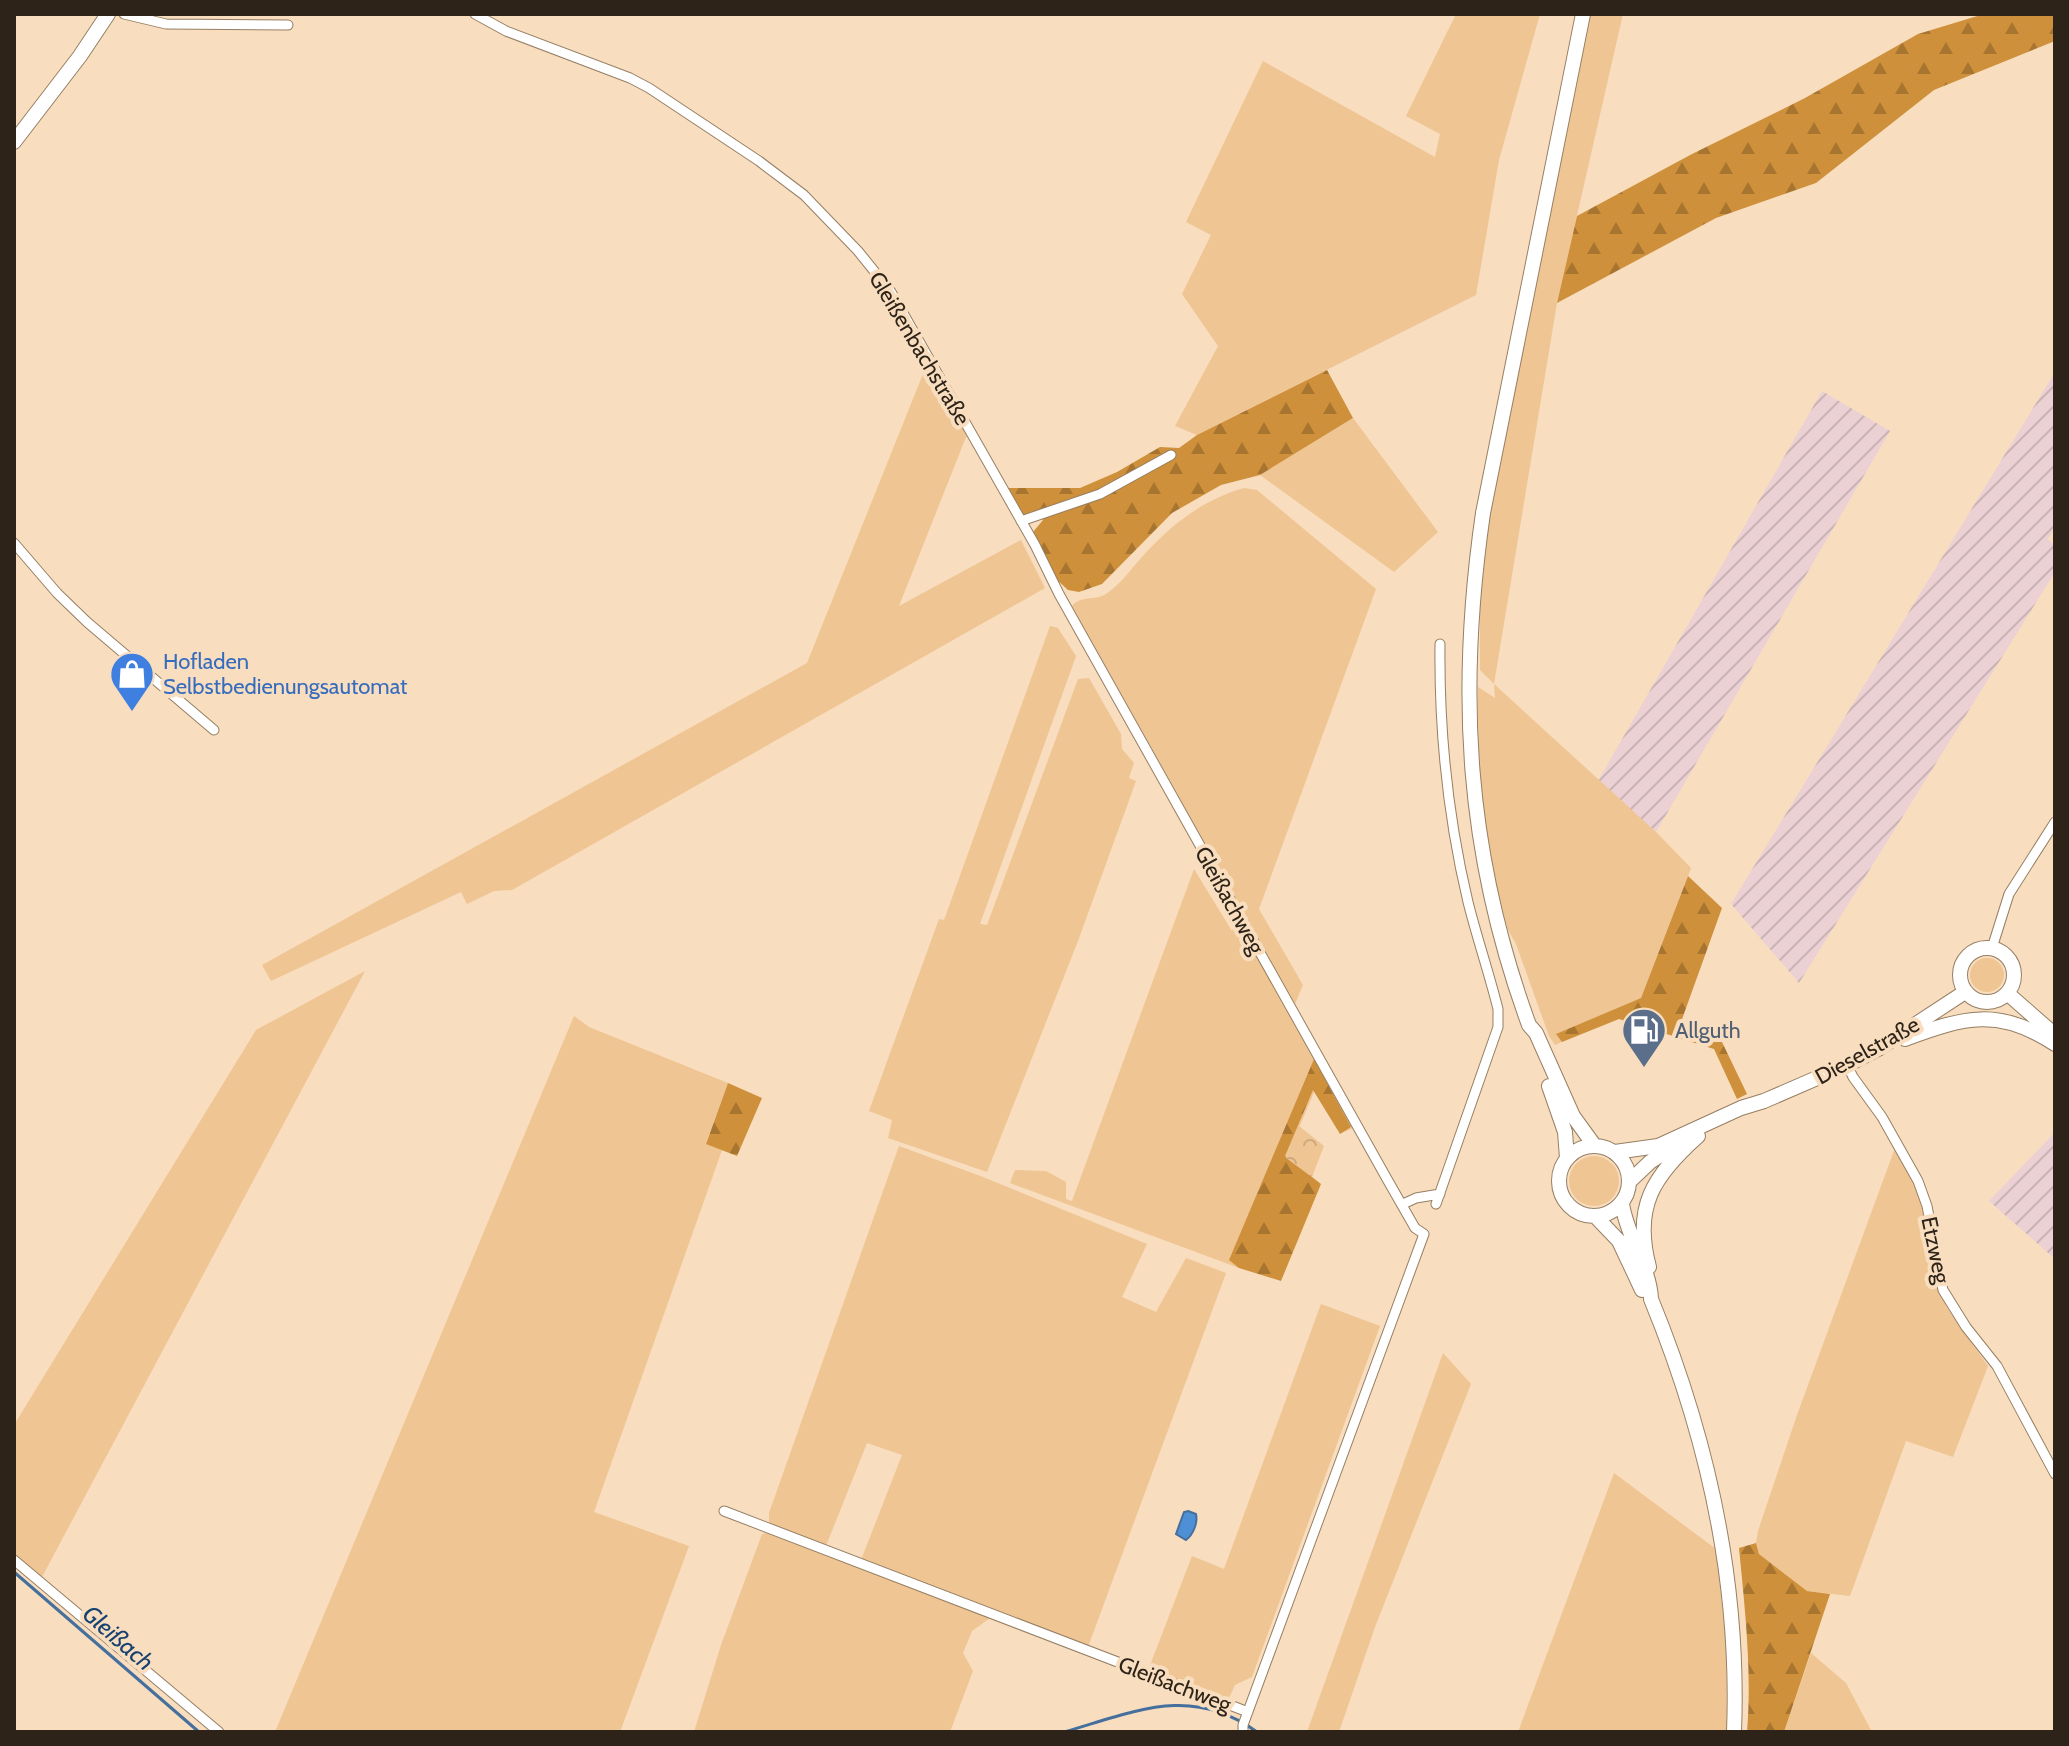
<svg xmlns="http://www.w3.org/2000/svg" width="2069" height="1746" font-family="Cabin,sans-serif">
<style>
.industrial{fill:url(#industrial-furrows)}
.green{fill:#efc593}
.forest{fill:url(#forest-firs)}
.park{fill:url(#park-crowns)}
.water{fill:#4f8fd5;stroke:#456f9c;stroke-width:2}
.lines{fill:none;stroke-linecap:round;stroke-linejoin:round}
.stream{stroke:#456f9c;stroke-width:3}
.street-casing{stroke:#967f63;stroke-width:11}
.secondary-casing{stroke:#967f63;stroke-width:16}
.primary-casing{stroke:#967f63;stroke-width:16}
.street{stroke:#fff;stroke-width:9}
.secondary{stroke:#fff;stroke-width:14}
.primary{stroke:#fff;stroke-width:14}
.labels{text-anchor:middle;stroke-width:8;stroke-linejoin:round;paint-order:stroke}
.street-label{font-size:22px;fill:#2d2318;stroke:#f8ddbf}
.shop-label{font-size:22px;fill:#366cbe;stroke:#f8ddbf;text-anchor:start}
.service-label{font-size:22px;fill:#4e5e75;stroke:#f8ddbf;text-anchor:start}
.water-label{font-size:24px;font-style:italic;fill:#154270;stroke:#f8ddbf}
</style>
<defs>
<pattern id="industrial-furrows" width="10" height="10" patternUnits="userSpaceOnUse" patternTransform="scale(2)"><rect width="10" height="10" fill="#ebd1d4"/><path d="M-1 1l2-2M0 10L10 0M9 11l2-2" fill="none" stroke="#cab3b5"/></pattern>
<pattern id="forest-firs" width="22" height="20" patternUnits="userSpaceOnUse" patternTransform="scale(2)"><rect width="22" height="20" fill="#ce903b"/><path d="M5 1l3.5 6h-7zM16 11l3.5 6h-7z" fill="#a87531"/></pattern>
<pattern id="park-crowns" width="20" height="18" patternUnits="userSpaceOnUse" patternTransform="scale(2)"><rect width="20" height="18" fill="#efc593"/><path d="M2 6a3 3 0 1 1 6 0M12 15a3 3 0 1 1 6 0" fill="none" stroke="#cda97e"/></pattern>
</defs>
<rect width="100%" height="100%" fill="#f8ddbf"/>
<!-- industrial -->
<path class="industrial" d="M2055,372V527L2048,539L2055,546V572L1799,983L1731,904Z
M1822,391L1890,431L1656,832L1598,781Z
M2055,1132V1259L1989,1201Z"/>
<!-- green -->
<path class="green" d="M1456,14H1540L1499,160L1476,295L1197,435L1175,426L1218,346L1182,294L1211,235L1186,222L1263,61L1435,157L1440,134L1406,116Z
M1590,14H1623L1557,303L1494,684L1656,832L1691,868L1641,998L1557,1034L1562,1042L1555,1045L1549,1036L1516,944L1508,930C1484,847 1477,772 1478,687L1495,698L1494,684L1480,670V587L1490,514Z
M927,364L968,432L899,606L1021,540L1045,588L512,890L494,891L467,904L461,892L271,981L262,965L807,663Z
M1353,418L1438,532L1394,572L1260,475Z
M1244,488L1257,490L1376,589L1259,909L1303,985L1295,1004L1072,606C1081,595 1095,601 1106,594C1120,585 1131,569 1142,557C1171,525 1202,500 1244,488Z
M1050,626L1058,628L1076,656L980,924L987,925L1078,679L1089,678L1121,734L1122,749L1134,763L1129,778L1136,781L1078,941L987,1172L888,1138L892,1120L869,1111L939,919L944,920Z
M1194,869L1232,931L1237,918L1353,1128L1342,1133L1315,1090L1239,1268L1010,1183L1015,1170L1046,1171L1066,1182V1199L1072,1201Z
M1970 975a17 17 0 1 1 34 0a17 17 0 1 1-34 0Z
M365,971L42,1577L14,1554V1425L256,1030Z
M574,1016L589,1027L728,1083L706,1143L722,1150L594,1512L689,1546L620,1732H275Z
M899,1146L983,1177L1147,1244L1122,1297L1156,1312L1186,1258L1226,1273L1088,1647L861,1560L902,1455L867,1443L826,1546L780,1529L769,1522V1513Z
M1895,1148L1919,1195L1940,1290L1947,1308L1988,1366L1953,1457L1906,1441L1850,1596L1807,1591L1759,1554L1756,1543L1758,1531L1797,1415Z
M1569 1181a25 25 0 1 1 50 0a25 25 0 1 1-50 0Z
M1321,1304L1380,1326L1252,1677L1235,1685L1229,1698L1149,1668L1192,1556L1224,1569Z
M1443,1353L1471,1384L1375,1627L1339,1732H1307Z
M1614,1473L1716,1549L1726,1639L1727,1732H1518Z
M767,1533L993,1616L972,1631L963,1653L973,1671L950,1732H694L721,1645L762,1534Z
M1811,1653L1846,1683L1872,1732H1784Z"/>
<!-- forest -->
<path class="forest" d="M1984,14H2055V41L1934,90L1816,183L1716,218L1557,303L1577,216L1692,154L1805,98L1918,34Z
M1327,370L1353,418L1260,475L1221,485L1172,513L1102,584L1079,592L1068,590L1055,578L1033,532L1043,520L1039,512L1023,515L1008,488H1080L1117,472L1160,447L1179,448L1197,435Z
M1688,876L1722,908L1681,1022L1722,1042L1747,1094L1737,1099L1714,1049L1619,1019L1562,1042L1556,1034L1641,998Z
M1314,1059L1351,1127L1340,1134L1313,1090L1285,1156L1321,1184L1281,1281L1239,1268L1229,1260Z
M728,1083L762,1098L737,1156L706,1144Z
M1756,1543L1759,1554L1807,1591L1830,1594L1784,1732H1747C1752,1671 1745,1610 1739,1548Z"/>
<!-- park -->
<path class="park" d="M1299,1126L1324,1146L1312,1177L1286,1158Z"/>
<!-- water -->
<path class="water" d="M1188,1511L1196,1514C1198,1523 1193,1535 1186,1540L1176,1534L1184,1512Z"/>
<g class="lines">
<!-- stream -->
<path class="stream" d="M14,1572L199,1732
M1064,1732C1134,1712 1191,1684 1257,1732"/>
<!-- street casing -->
<g class="street-casing">
<path id="street" d="M124,14L166,24L288,25
M475,14L506,31L630,78L649,88L759,161L804,195L858,251L891,292L1035,545L1059,594L1387,1179L1415,1228L1424,1234L1243,1725V1732
M1021,521L1100,494L1171,455
M14,543L57,593L87,622L214,730
M1992,948L2009,894L2055,822
M1847,1065L1853,1077L1882,1117L1918,1181L1927,1206L1943,1290L1966,1327L1997,1366L2055,1474
M1403,1204L1416,1198L1440,1194
M1436,1204L1498,1027V1009C1489,973 1477,938 1468,902C1448,818 1439,731 1440,644
M724,1511L1248,1712
M14,1560L219,1732"/>
</g>
<!-- secondary casing -->
<g class="secondary-casing">
<path id="secondary" d="M14,142L80,56L108,14
M1960 975a27 27 0 1 1 54 0a27 27 0 1 1-54 0Z
M2007,993L2055,1035
M1905,1039C1964,1017 1999,1007 2055,1044
M1615,1152L1658,1146L1741,1108L1764,1101L1847,1065L1878,1049L1965,992
M1630,1181L1650,1162L1673,1147
M1649,1267C1633,1207 1653,1176 1698,1136"/>
</g>
<!-- primary casing -->
<g class="primary-casing">
<path id="primary" d="M1583,14L1483,513C1457,693 1466,853 1529,1025L1536,1033L1573,1116L1594,1145
M1549,1086L1565,1132L1567,1158
M1559 1181a35 35 0 1 1 70 0a35 35 0 1 1-70 0Z
M1622,1204C1627,1236 1650,1269 1651,1299C1708,1438 1740,1581 1734,1732
M1596,1217L1619,1241L1642,1290"/>
</g>
<!-- street -->
<use href="#street" class="street"/>
<!-- secondary -->
<use href="#secondary" class="secondary"/>
<!-- primary -->
<use href="#primary" class="primary"/>
</g>
<!-- icons -->
<defs>
<g id="shop-pin" transform="scale(2.3)"><path d="M0 17L-7.5 6A9.5 9.5 0 1 1 7.5 6Z" fill="#3f7fe0" stroke="#f8ddbf"/><path d="M-5-2.5h2.3a2.7 3.5 0 0 1 5.4 0H5L5.5 6h-11ZM-1.5-2.5h3a1.5 2.3 0 0 0-3 0Z" fill="#fff"/></g>
<g id="fuel-pin" transform="scale(2.3)"><path d="M0 17L-7.5 6A9.5 9.5 0 1 1 7.5 6Z" fill="#5c6f8a" stroke="#f8ddbf"/><path d="M-5.5-6h7V0h2V4h1.3V-2.5L3-4.5l.8-.8L6-3V5H2.5V1h-1V6h-7ZM-4.2-4.7v3.2H.2V-4.7Z" fill="#fff"/></g>
</defs>
<g fill-rule="evenodd">
<use href="#shop-pin" x="132" y="674"/>
<use href="#fuel-pin" x="1644" y="1030"/>
</g>
<g class="labels">
<!-- street labels -->
<g class="street-label">
<text transform="translate(920 348) rotate(59)" y="8">Gleißenbachstraße</text>
<text transform="translate(1230 900) rotate(61)" y="8">Gleißachweg</text>
<text transform="translate(1867 1050) rotate(-29)" y="8">Dieselstraße</text>
<text transform="translate(1936 1250) rotate(78)" y="8">Etzweg</text>
<text transform="translate(1175 1684) rotate(21)" y="8">Gleißachweg</text>
</g>
<!-- shop labels -->
<g class="shop-label">
<text x="163" y="669">Hofladen<tspan x="163" dy="25">Selbstbedienungsautomat</tspan></text>
</g>
<!-- service labels -->
<g class="service-label">
<text x="1675" y="1038">Allguth</text>
</g>
<!-- water labels -->
<g class="water-label">
<text transform="translate(118 1638) rotate(41)" y="8">Gleißach</text>
</g>
</g>
<!-- border -->
<rect width="2069" height="1746" fill="none" stroke="#2d2318" stroke-width="32"/>
</svg>
